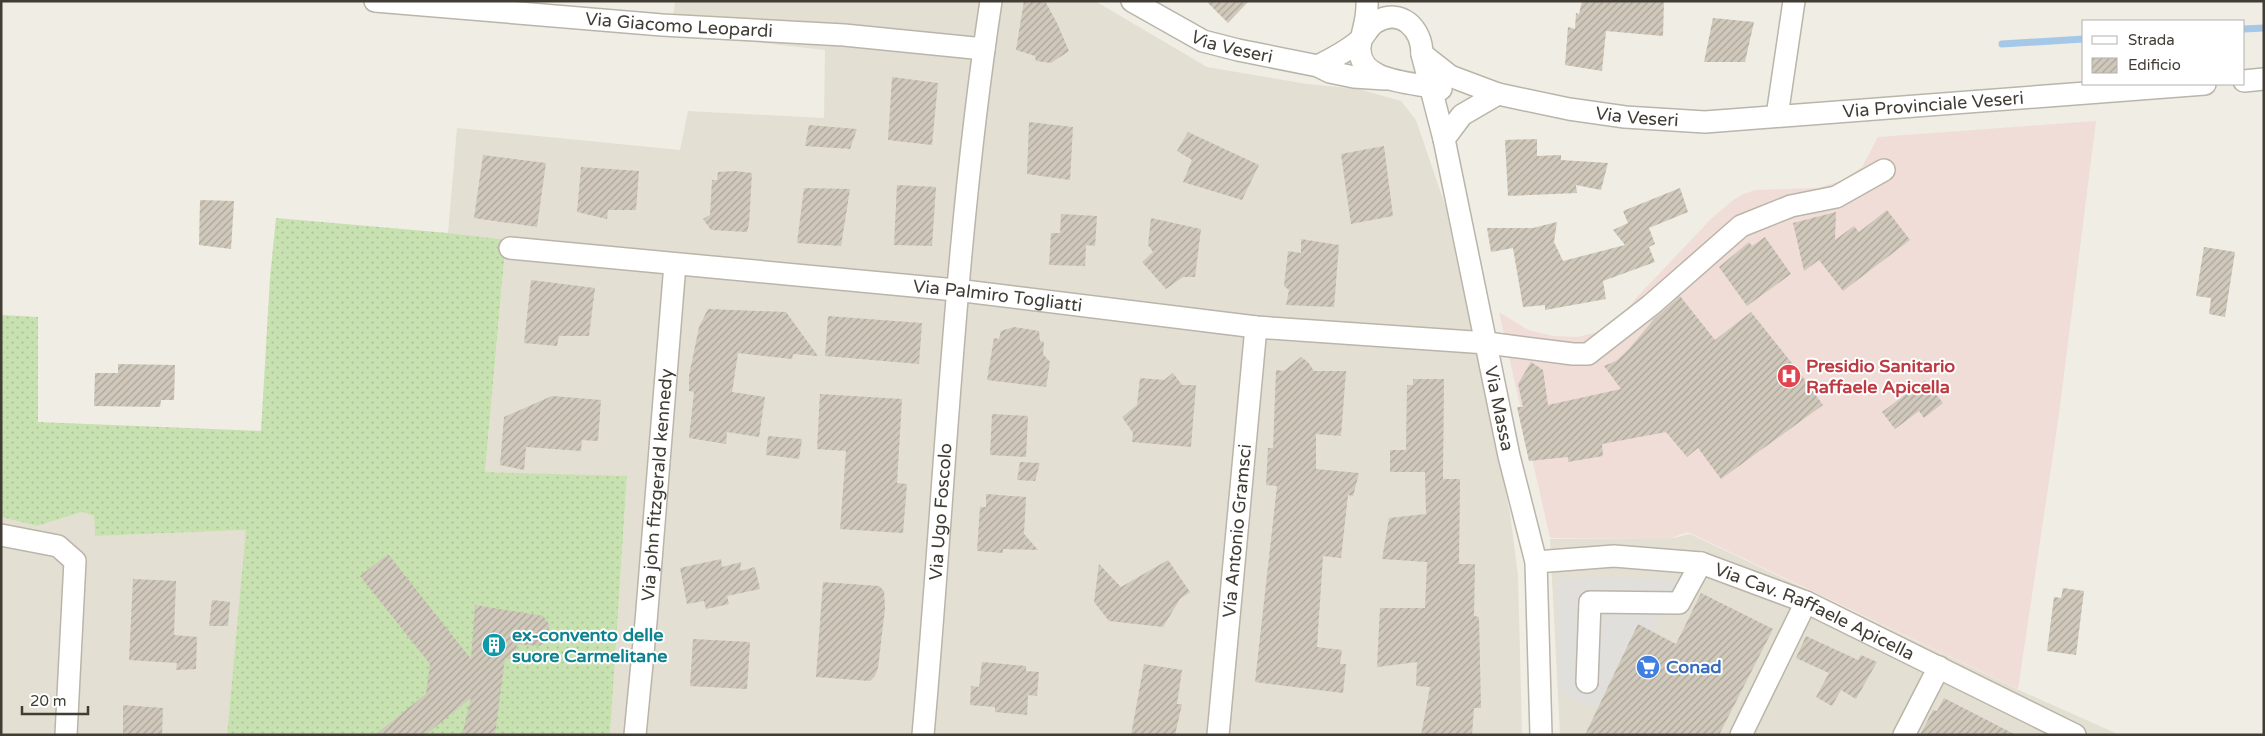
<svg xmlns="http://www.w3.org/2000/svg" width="2265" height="736" font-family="'Varela Round',sans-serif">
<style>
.residential{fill:#e3dfd2}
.medical{fill:#f0ddd8}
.grass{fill:url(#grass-dots)}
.parking{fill:#e1dfdc}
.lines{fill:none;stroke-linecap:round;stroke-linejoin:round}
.stream{stroke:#a5c8e8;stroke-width:7}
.building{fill:url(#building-hatch)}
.minor-casing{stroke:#bab5a8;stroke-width:24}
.minor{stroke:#fff;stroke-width:21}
.labels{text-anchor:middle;stroke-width:4;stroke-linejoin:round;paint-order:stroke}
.street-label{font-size:18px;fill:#413d35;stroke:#fff}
.health-label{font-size:18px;font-weight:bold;fill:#be3a42;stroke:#fff;text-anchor:start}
.culture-label{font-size:18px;font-weight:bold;fill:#0d838f;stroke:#fff;text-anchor:start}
.shop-label{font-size:18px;font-weight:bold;fill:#366cbe;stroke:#fff;text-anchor:start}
</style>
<defs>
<pattern id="grass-dots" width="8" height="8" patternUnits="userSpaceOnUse" patternTransform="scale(1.25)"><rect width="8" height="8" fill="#c8e1b0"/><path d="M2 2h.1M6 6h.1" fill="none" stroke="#adc298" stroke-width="1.8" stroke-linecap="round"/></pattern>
<pattern id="building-hatch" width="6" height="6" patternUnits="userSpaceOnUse" patternTransform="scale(1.25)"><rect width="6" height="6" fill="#d0c9bb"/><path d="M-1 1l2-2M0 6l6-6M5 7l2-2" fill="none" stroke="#aaa499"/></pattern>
</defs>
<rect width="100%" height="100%" fill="#f0ede4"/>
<!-- residential -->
<path class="residential" d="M675,1H1095L1207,67L1307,84L1359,89L1401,101L1416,120L1445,205L1510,513L1518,576L1522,735H610L627,477L485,472L506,241L448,233L457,128L680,150L688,111L824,118L825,50L671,33Z
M82,512L94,516L95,536L247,530L227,735H1V517L37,526Z
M1690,534L2019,690L2120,735H1560L1550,539L1673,538Z"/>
<!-- medical -->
<path class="medical" d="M2096,121L2059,414L2018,689L1688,532L1671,538H1550L1499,312L1528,330L1553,336L1577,337L1602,331L1622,316L1637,297L1711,219L1732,201L1743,194L1756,190L1818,188L1841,181L1862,167L1878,137Z"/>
<!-- grass -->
<path class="grass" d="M276,218L448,233L506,240L485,472L627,476L610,735H227L246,530L95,536L94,516L82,512L37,526L1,517V315L38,317V422L261,431L270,278Z"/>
<!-- parking -->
<path class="parking" d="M1557,577L1681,579L1652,632L1637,625L1596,709L1560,693Z"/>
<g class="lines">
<!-- stream -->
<path class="stream" d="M2244,29L2264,28
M2002,44L2084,39"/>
</g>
<!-- building -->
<path class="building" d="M1024,1H1045L1057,23L1069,51L1051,63L1036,61L1035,56L1016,50Z
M1206,1H1249L1228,23Z
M1582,1H1664L1663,36L1606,31L1602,71L1565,65L1568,27L1575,29L1576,13L1579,14Z
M1713,18L1754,22L1745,62H1704Z
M892,77L938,83L932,145L888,140Z
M1029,122L1073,127L1070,180L1027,174Z
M809,125L857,129L850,149L805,146Z
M1188,132L1259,165L1242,200L1183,182L1192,160L1177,151Z
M1537,139V156L1561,155V160L1608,163L1601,190L1576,185L1577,193L1508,196L1505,140Z
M1384,146L1393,216L1351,224L1341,154Z
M483,155L546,163L537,227L474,218Z
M581,167L639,171L636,210H608L607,219L577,212Z
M735,171L752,173L749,224L747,232L711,230L703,219L710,215L712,180H717L718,172Z
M897,185L936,187L932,246L894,245Z
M804,188L850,189L841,246L797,243Z
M1680,188L1688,212L1649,228L1655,244L1649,247L1655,262L1603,281L1606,299L1545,310V305L1523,307L1513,248L1491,252L1487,228H1533L1557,222L1554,242L1563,261L1625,245L1613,230L1628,223L1623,211Z
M200,200L234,201L231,249L199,245Z
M1887,210L1910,240L1843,291L1819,260L1804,271L1793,223L1836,212L1835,240L1854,226L1859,232Z
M1061,214L1097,216L1095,246L1086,245L1085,266L1049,265L1051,233H1060Z
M1151,218L1201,229L1195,277H1183L1166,289L1142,262L1153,252L1148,245Z
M1765,237L1791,274L1747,306L1719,267L1749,242L1752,246Z
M1301,239L1339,245L1334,307L1286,305L1289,290L1284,286L1288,251L1301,253Z
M2204,247L2235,252L2225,317L2209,314L2211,298L2196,296Z
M531,280L595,288L589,336H559L557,346L524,343Z
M1680,296L1715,340L1751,312L1799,372L1823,405L1721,479L1698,448L1687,457L1666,432L1602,444L1603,456L1568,462V457L1529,461L1517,407H1523L1518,384L1531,362L1543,370L1548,405L1621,389L1604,366L1616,361L1628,350L1654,319Z
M708,309L786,312L818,356L793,354L792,359L738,353L732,392L765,397L759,437L727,432L726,444L689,438L694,392L689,391V376L699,327Z
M828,316L922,323L919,364L825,356Z
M1014,327L1039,331L1040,341L1044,342L1043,354L1050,362L1046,387L987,380L994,338L999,339L1001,331Z
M1301,357L1308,362L1314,371H1346L1341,436L1316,434V469L1359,473L1353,496L1348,495L1341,558L1323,556L1317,647L1342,650L1340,664H1346L1343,693L1255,682L1277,486L1266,485L1268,448H1273L1276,370L1284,371Z
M118,364L175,365L174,400H161L160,407L94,406L95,373H118Z
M1173,373L1182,385H1196L1191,447L1132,442L1133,433L1122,417L1137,405L1140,378L1164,380Z
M1413,379H1444L1443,479H1460L1459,564H1475L1474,616L1479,617L1481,708H1474L1472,735H1421L1430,687L1416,686L1417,662L1377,667L1380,608H1425L1427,562L1382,559L1389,518L1426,514L1425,472H1390V450H1406L1407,385H1413Z
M1925,380L1943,403L1924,418L1919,411L1895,429L1882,412Z
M820,394L902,399L897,483L907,484L903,533L840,529L846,451L817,449Z
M552,396L601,400L598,441L582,440L581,451L526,447L524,470L500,465L504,417Z
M992,414L1028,416L1026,457L990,455Z
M768,436L802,439L799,459L766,455Z
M1020,462L1040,463L1035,481L1017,480Z
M986,494L1026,497L1024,534L1038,550L1003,549V553L977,551L980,507H986Z
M388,554L471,659L475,605L543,616L549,624L548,639L539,646L517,644L514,659L505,658L495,735H462L471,698L425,735H375L426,694L430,664L360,576Z
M721,559L722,567L741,562L740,571L755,567L760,589L727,596L729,604L706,609L704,601L687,604L680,568Z
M1168,560L1190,592L1180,599L1163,627L1109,621L1094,602L1099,564L1121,587Z
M133,579L176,581L174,635L197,637L196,669L176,670L177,663L129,660Z
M823,582L879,586L884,591L885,608L878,668L875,676L870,681L816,677Z
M2063,588L2084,591L2076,655L2047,651L2054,597L2061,598Z
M1701,593L1773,629L1719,735H1585L1638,624L1676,644Z
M212,600L230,602L228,626H209Z
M1806,636L1858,660L1861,655L1877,662L1856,699L1841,690L1832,706L1816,697L1829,673L1796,658Z
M693,639L750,642L747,689L690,686Z
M982,662L1026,666V671L1039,672L1037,696L1028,695L1027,715L995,712V707L970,705L971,686L979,687Z
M1144,664L1182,670L1177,704H1182L1175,735H1131Z
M1944,698L2016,735H1920L1933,710L1937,711Z
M123,705L163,708L162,735H123Z"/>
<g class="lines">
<!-- minor casing -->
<g class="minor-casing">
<g id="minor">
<path id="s1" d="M375,1L662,25L844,35L984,49"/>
<path id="s2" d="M1132,1L1203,41L1238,50L1318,66L1330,72L1354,77L1385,79"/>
<path d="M1367,1C1368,20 1362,30 1360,47C1357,84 1416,82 1441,89"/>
<path id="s3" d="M1422,54L1450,76L1498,94L1569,109L1625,117L1705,122L2205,84"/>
<path id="s4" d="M1318,66C1333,58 1348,51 1361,39C1366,34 1369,26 1376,22C1401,7 1422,29 1422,54L1444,139L1509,456L1536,562L1541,735"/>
<path d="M2244,81L2264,79"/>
<path d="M1777,116L1794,1"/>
<path d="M1444,139L1462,115L1498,94"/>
<path id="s5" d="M510,248L956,290L1256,327L1487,343L1573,354H1588L1651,305L1741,226L1791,206L1836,197L1884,170"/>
<path d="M1,535L58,546L75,561L66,735"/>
<path id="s6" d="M1536,562L1614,556L1701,563L1806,602L2075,735"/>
<path d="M1587,682L1590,602L1679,603L1701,563"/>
<path id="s7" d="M635,735L646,622L675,264"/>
<path id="s8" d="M923,735C945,490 954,244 991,1"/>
<path id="s9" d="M1218,735L1256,327"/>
<path d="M1741,735L1806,602"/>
<path d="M1904,735L1939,667"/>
</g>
</g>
<!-- minor -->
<use href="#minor" class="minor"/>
</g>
<!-- icons -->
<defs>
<g id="hospital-disc" transform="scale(1.25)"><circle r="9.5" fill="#e0444e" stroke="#fff"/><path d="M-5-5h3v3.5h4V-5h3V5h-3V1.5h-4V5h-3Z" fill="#fff"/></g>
<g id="building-disc" transform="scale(1.25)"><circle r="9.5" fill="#0f9aa8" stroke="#fff"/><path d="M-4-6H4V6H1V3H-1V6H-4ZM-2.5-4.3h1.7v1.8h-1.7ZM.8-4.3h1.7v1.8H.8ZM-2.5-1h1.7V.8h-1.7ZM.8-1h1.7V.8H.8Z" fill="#fff"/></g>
<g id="supermarket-disc" transform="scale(1.25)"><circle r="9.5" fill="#3f7fe0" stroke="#fff"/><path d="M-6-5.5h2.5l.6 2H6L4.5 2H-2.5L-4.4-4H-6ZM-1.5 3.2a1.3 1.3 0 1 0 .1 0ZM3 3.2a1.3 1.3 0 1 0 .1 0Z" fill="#fff"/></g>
</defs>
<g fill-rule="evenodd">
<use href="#hospital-disc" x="1789" y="376"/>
<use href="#building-disc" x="494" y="645"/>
<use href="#supermarket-disc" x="1648" y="667"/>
</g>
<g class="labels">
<!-- street labels -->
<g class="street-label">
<text dy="6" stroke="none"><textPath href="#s1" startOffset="305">Via Giacomo Leopardi</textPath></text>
<text dy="6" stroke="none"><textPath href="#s2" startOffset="111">Via Veseri</textPath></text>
<text dy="6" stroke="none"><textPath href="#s3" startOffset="525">Via Provinciale Veseri</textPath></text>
<text dy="6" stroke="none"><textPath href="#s3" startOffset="228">Via Veseri</textPath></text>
<text dy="6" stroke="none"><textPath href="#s5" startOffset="490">Via Palmiro Togliatti</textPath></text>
<text dy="6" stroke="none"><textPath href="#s4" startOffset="506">Via Massa</textPath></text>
<text dy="6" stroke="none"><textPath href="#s7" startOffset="251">Via john fitzgerald kennedy</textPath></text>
<text dy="6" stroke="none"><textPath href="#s8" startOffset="224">Via Ugo Foscolo</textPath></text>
<text dy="6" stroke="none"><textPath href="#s9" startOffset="205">Via Antonio Gramsci</textPath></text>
<text dy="6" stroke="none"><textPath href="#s6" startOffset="289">Via Cav. Raffaele Apicella</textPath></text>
</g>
<!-- health labels -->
<g class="health-label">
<text x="1806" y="372">Presidio Sanitario<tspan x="1806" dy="21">Raffaele Apicella</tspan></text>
</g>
<!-- culture labels -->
<g class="culture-label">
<text x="512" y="641">ex-convento delle<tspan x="512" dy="21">suore Carmelitane</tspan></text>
</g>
<!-- shop labels -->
<g class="shop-label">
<text x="1666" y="673">Conad</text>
</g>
</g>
<!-- border -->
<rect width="2265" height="736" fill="none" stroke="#413d35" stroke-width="5"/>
<!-- legend -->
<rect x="2082" y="20" width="162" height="65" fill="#ffffff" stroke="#b3b1ae"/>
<rect x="2092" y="36" width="25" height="8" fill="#ffffff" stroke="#b3b1ae"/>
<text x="2128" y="45" font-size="15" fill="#413d35">Strada</text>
<rect x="2092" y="58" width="25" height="15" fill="url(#building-hatch)" stroke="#b3b1ae"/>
<text x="2128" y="70" font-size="15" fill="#413d35">Edificio</text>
<!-- scale -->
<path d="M22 706v8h66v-8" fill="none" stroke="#413d35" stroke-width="2.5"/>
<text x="30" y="706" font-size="15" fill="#413d35" stroke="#ffffff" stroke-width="4" paint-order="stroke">20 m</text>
</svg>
